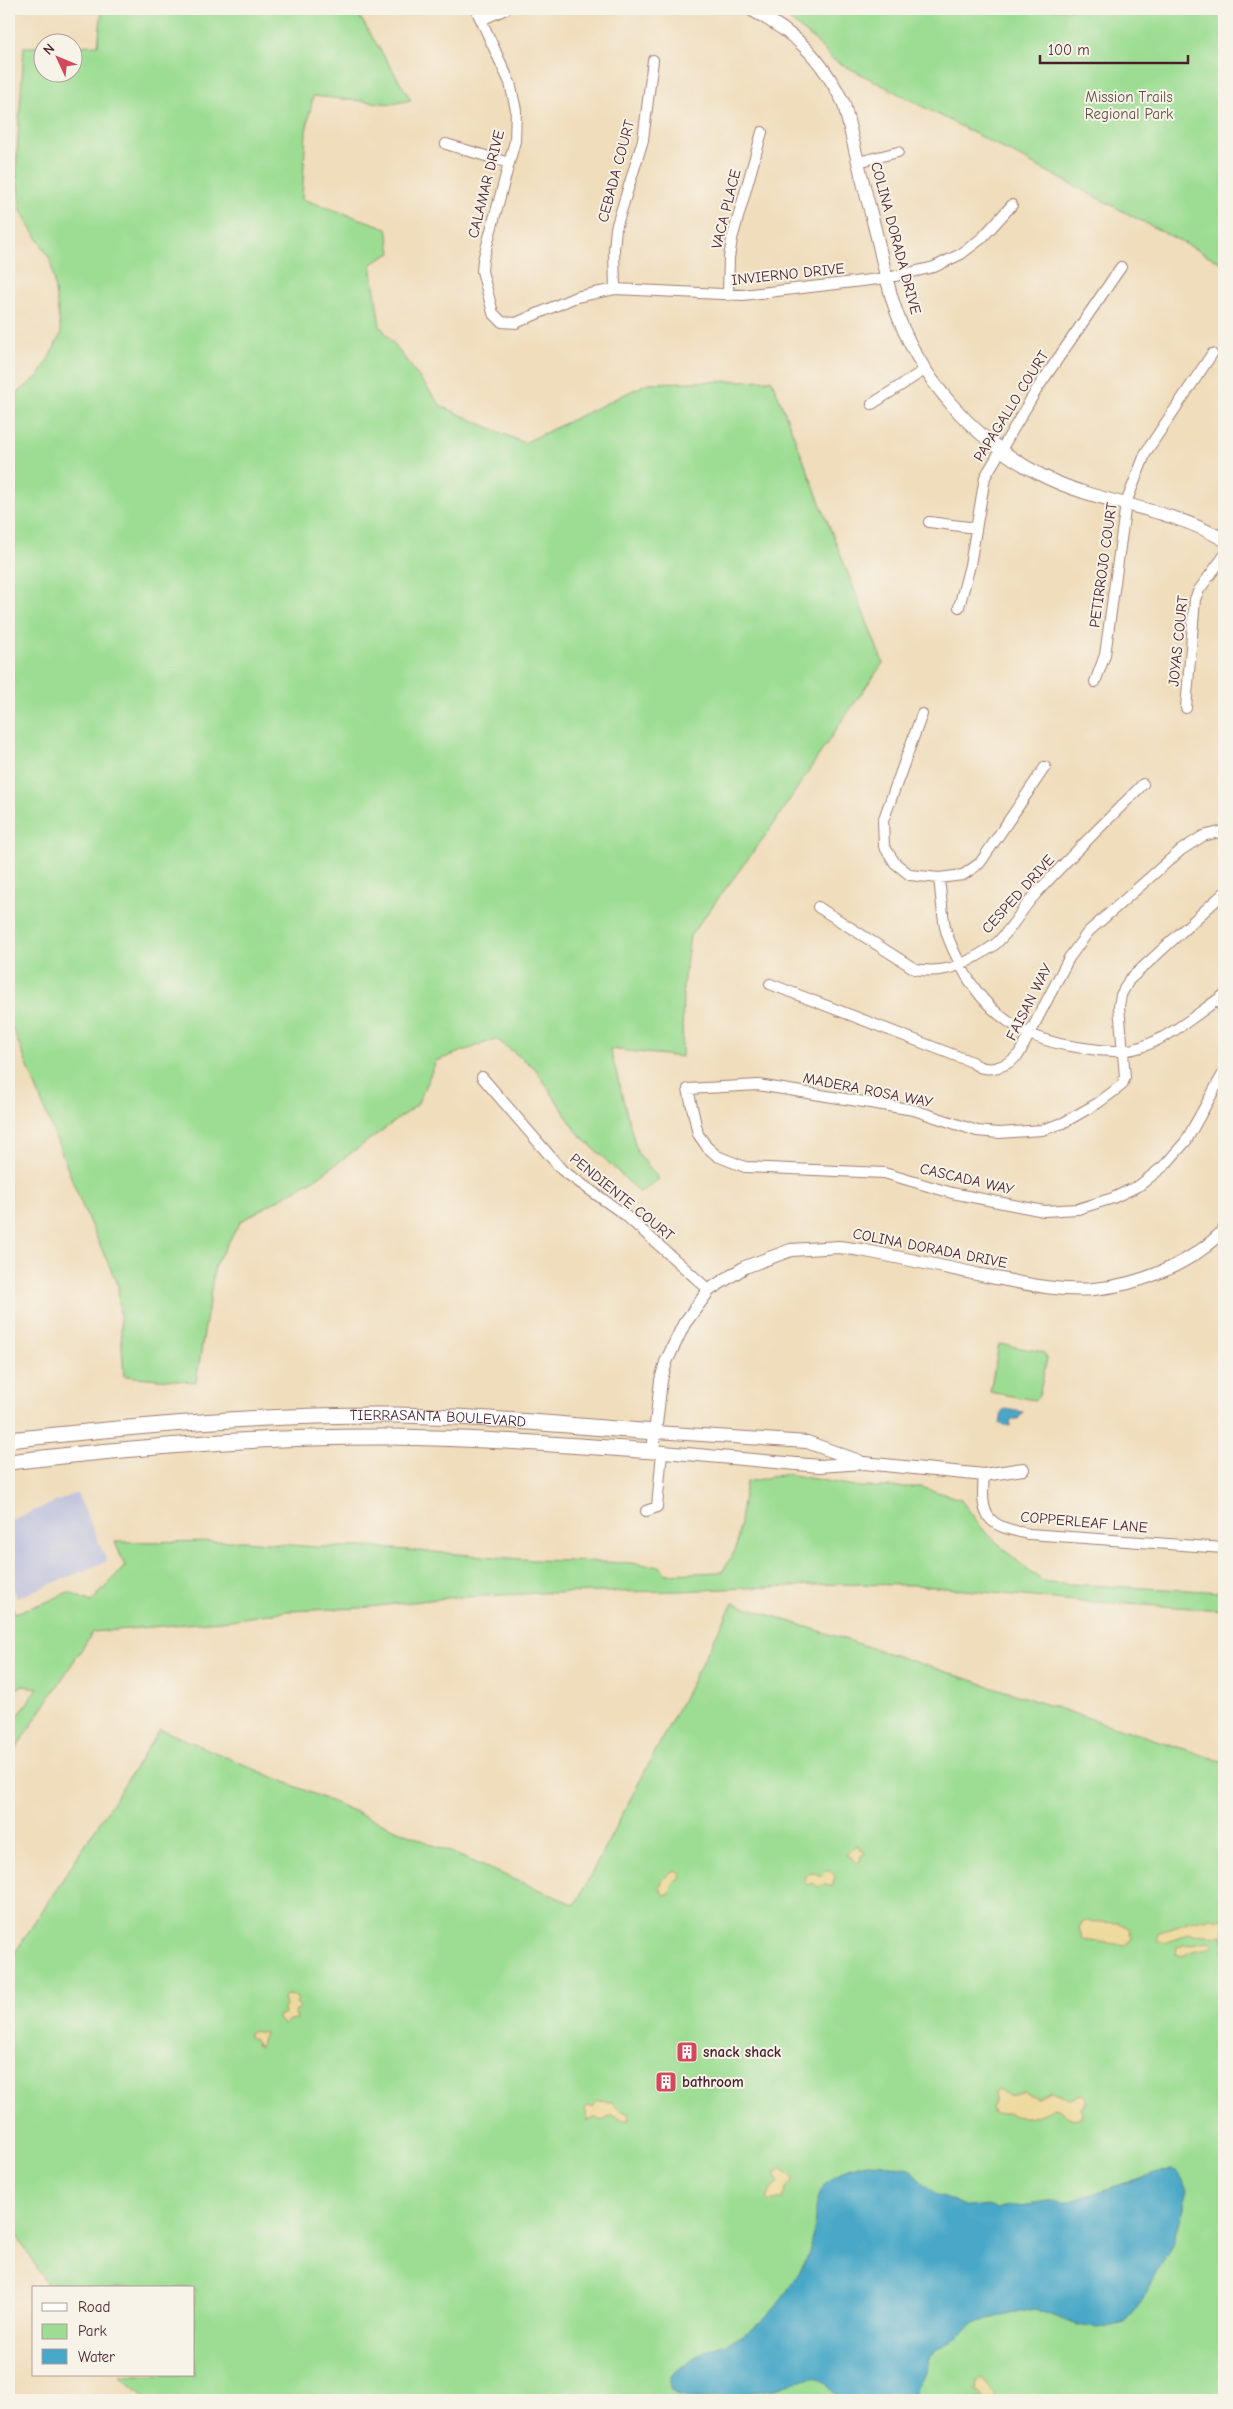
<svg xmlns="http://www.w3.org/2000/svg" width="1233" height="2409" font-family="'Comic Neue',sans-serif">
<style>
.industrial{fill:#c0c2dd}
.green{fill:#9cdd93;stroke:#737e5f}
.sand{fill:#eeda9e;stroke:#9c7c64}
.water{fill:#48a8c7;stroke:#496479}
.lines{fill:none;stroke-linecap:round;stroke-linejoin:round}
.minor-casing{stroke:#9d7e74;stroke-width:12}
.tertiary-casing{stroke:#9d7e74;stroke-width:14}
.secondary-casing{stroke:#9d7e74;stroke-width:17}
.minor{stroke:#fff;stroke-width:10}
.tertiary{stroke:#fff;stroke-width:12}
.secondary{stroke:#fff;stroke-width:15}
.labels{text-anchor:middle;stroke-width:4;stroke-linejoin:round;paint-order:stroke}
.park-label{font-size:15px;fill:#5e4e45;stroke:#f7f3e8}
.street-label{font-size:15px;fill:#4a1f2b;stroke:#f7f3e8}
.poi-label{font-size:15px;font-weight:bold;fill:#4a1f2b;stroke:#f7f3e8;text-anchor:start}
</style>
<rect width="100%" height="100%" fill="#f7f3e8"/>
<filter id="ink" filterUnits="userSpaceOnUse"><feTurbulence type="fractalNoise" baseFrequency=".02" numOctaves="2"/><feDisplacementMap in="SourceGraphic" scale="10" xChannelSelector="R" yChannelSelector="G"/><feConvolveMatrix kernelMatrix="1 2 1 2 8 2 1 2 1" color-interpolation-filters="sRGB"/></filter>
<filter id="wash" filterUnits="userSpaceOnUse"><feTurbulence type="fractalNoise" baseFrequency=".0096" numOctaves="4" result="noise"/><feDisplacementMap in="SourceGraphic" scale="20" xChannelSelector="R" yChannelSelector="G"/><feGaussianBlur stdDeviation="1.12" result="paint"/><feColorMatrix in="noise" values="0 0 0 0 0 0 0 0 0 0 0 0 0 0 0 0 0 1.4 0 .05"/><feComposite in="paint" operator="in"/></filter>
<g filter="url(#wash)">
<rect width="100%" height="100%" fill="#f0ddbc"/>
<!-- industrial -->
<path class="industrial" d="M77,1493L107,1561L17,1598L9,1576V1521Z"/>
<!-- green -->
<path class="green" d="M102,9H355L411,100L392,104L313,96L306,132L302,199L387,228L391,253L371,264L380,326L441,406L524,443L648,383L772,380L883,663L841,722L768,832L690,936L683,985L682,1057L610,1049L637,1152L659,1179L640,1193L577,1132L535,1068L496,1039L436,1061L417,1105L318,1177L241,1221L215,1265L196,1382L124,1376L118,1285L84,1210L13,1029L9,1026V400L40,375L61,334L51,261L21,211L16,170L24,47H42V72H72L73,46L98,45Z
M775,9H1224V264L832,59L815,40Z
M999,1344L1043,1352L1047,1358L1039,1396L1034,1400L990,1392Z
M786,1474L860,1487H921L960,1499L985,1532L1031,1573L1047,1583L1224,1592V1610L1064,1600L915,1585L837,1584L678,1591L541,1593L446,1598L361,1608L287,1611L231,1620L93,1632L9,1759V1729L38,1688L23,1686L9,1692V1601L15,1613L49,1601L68,1592L91,1602L125,1566L115,1542L244,1541L315,1547H369L534,1560L632,1563L661,1567L665,1574L722,1572L736,1549L746,1482Z
M733,1603L1224,1762V2400H147L119,2375H194V2288H49L9,2222V1962L160,1729L575,1905Z"/>
<!-- sand -->
<path class="sand" d="M857,1844L860,1850H863L865,1853L860,1857L861,1860L856,1863L852,1858L846,1855Z
M674,1871L680,1873L681,1878L673,1884L669,1895H664C655,1885 665,1876 674,1871Z
M826,1871H830L835,1876L832,1887L824,1884L818,1887L813,1883L808,1885L804,1882C804,1875 807,1873 813,1872L821,1876Z
M1209,1918L1218,1919L1224,1918V1936L1189,1934L1165,1943L1157,1940L1158,1932C1176,1928 1191,1920 1209,1918Z
M1083,1921L1119,1923L1129,1928L1132,1939L1125,1945L1083,1940L1079,1928Z
M1210,1941L1214,1946L1210,1948L1193,1951L1182,1956L1176,1954L1177,1948L1184,1945Z
M286,1995L296,1996L298,1999L296,2003L300,2007L295,2012L297,2019L289,2020L284,2025L278,2019L279,2015L284,2014L283,2009L286,2007L284,1998Z
M252,2031L265,2033L260,2046H257L255,2040L249,2037V2033Z
M998,2090L1008,2095L1023,2092L1038,2098L1051,2091L1069,2098L1082,2094L1086,2097V2104L1081,2108L1082,2116L1076,2120C1066,2119 1063,2110 1054,2108C1039,2116 1023,2121 1008,2113L999,2115L994,2113L992,2107L995,2101L994,2093Z
M597,2101L612,2102L619,2110L628,2113L629,2120H621L611,2115L602,2122L595,2118L588,2121L585,2108L588,2106L593,2107Z
M782,2169L792,2176L793,2181L786,2188L782,2199L769,2202L767,2199L772,2188L779,2183L775,2172Z
M982,2379L996,2395V2400H986L976,2392L977,2382Z"/>
<!-- water -->
<path class="water" d="M1006,1409L1023,1412L1018,1419H1011L1010,1426L1000,1424L1002,1412Z
M867,2164L891,2165L909,2169L937,2195L968,2207L988,2205L998,2209L1055,2201L1068,2202L1158,2172L1173,2171L1178,2173L1188,2190L1173,2242L1149,2288L1135,2310L1124,2322L1098,2328L1077,2325L1034,2309L988,2319L972,2325L930,2357L912,2400H840C834,2394 824,2378 814,2377C806,2377 787,2386 778,2388C765,2391 752,2392 740,2394C724,2396 656,2409 672,2375C682,2366 694,2357 706,2351C717,2347 728,2344 738,2338C766,2323 787,2293 803,2266C828,2222 794,2177 867,2164Z"/>
</g>
<g filter="url(#ink)">
<g class="lines">
<!-- minor casing -->
<g class="minor-casing">
<path id="minor" d="M476,9L510,83L516,110L515,141L483,260L482,271L493,313L502,322L516,323L576,297L615,289L743,295L887,278L934,267L961,254L982,238L1012,205
M481,20L506,9
M446,144L509,163
M858,162L898,152
M615,289L614,250L616,228L643,140L653,60
M728,295L729,258L732,239L762,132
M872,404L926,369
M929,522L976,528
M959,607L970,565L985,477L1037,389L1121,267
M1095,682L1105,655L1126,503L1146,452L1212,354
M1186,708L1195,599L1199,590L1224,556
M922,714L883,821L884,846L895,863L910,875L939,878L963,875L980,863L1045,767
M939,878C941,895 942,911 945,927C948,941 955,953 961,966C986,1014 1024,1040 1077,1047C1097,1050 1120,1054 1141,1047C1171,1037 1198,1013 1224,995
M1224,893L1129,980L1121,995L1119,1006L1125,1077L1122,1085L1098,1103L1063,1123L1042,1130L999,1133L977,1131L914,1110L758,1085L688,1089L698,1134L707,1147L717,1156L745,1167L884,1173L952,1193L1044,1211L1078,1209L1113,1198L1140,1185L1165,1165L1186,1141L1224,1072
M818,907L915,969C946,975 968,963 993,946C1010,933 1020,911 1034,896C1069,857 1107,821 1143,784
M770,984L972,1062C986,1075 1008,1066 1019,1054L1069,958L1088,932L1181,850L1203,836L1224,831
M1218,1000L1224,1010
M482,1077L562,1170L625,1215L709,1290
M984,1475C980,1518 987,1526 1029,1534L1224,1548
M646,1511L657,1507L662,1452"/>
</g>
<!-- tertiary casing -->
<g class="tertiary-casing">
<path id="tertiary" d="M750,9C797,34 820,56 844,104C854,146 864,187 875,229C881,253 886,279 893,302C917,377 974,441 1043,476C1101,505 1167,506 1224,540
M656,1432L807,1442L859,1461
M1023,1469L984,1475L864,1463L819,1466L653,1451L661,1380L666,1362L684,1324L709,1290L745,1267L791,1250L839,1247L861,1250C901,1258 941,1266 981,1275C1018,1282 1056,1292 1094,1289C1140,1285 1193,1263 1224,1230"/>
</g>
<!-- secondary casing -->
<g class="secondary-casing">
<g id="secondary">
<path id="s1" d="M9,1440C136,1426 266,1414 395,1415C482,1416 569,1426 656,1432"/>
<path d="M9,1462C135,1447 262,1436 389,1437C478,1438 566,1445 653,1451"/>
</g>
</g>
<!-- minor -->
<use href="#minor" class="minor"/>
<!-- tertiary -->
<use href="#tertiary" class="tertiary"/>
<!-- secondary -->
<use href="#secondary" class="secondary"/>
</g>
</g>
<!-- icons -->
<defs>
<g id="building-square" transform="scale(1.125)"><rect x="-9" y="-9" width="18" height="18" rx="4" fill="#d1495b" stroke="#f7f3e8"/><path d="M-4-6H4V6H1V3H-1V6H-4ZM-2.5-4.3h1.7v1.8h-1.7ZM.8-4.3h1.7v1.8H.8ZM-2.5-1h1.7V.8h-1.7ZM.8-1h1.7V.8H.8Z" fill="#fff"/></g>
</defs>
<g fill-rule="evenodd">
<use href="#building-square" x="687" y="2052"/>
<use href="#building-square" x="666" y="2082"/>
</g>
<g class="labels">
<!-- park labels -->
<g class="park-label">
<text x="1129" y="102">Mission Trails<tspan x="1129" dy="17">Regional Park</tspan></text>
</g>
<!-- street labels -->
<g class="street-label">
<text transform="translate(616 171) rotate(-75)" y="5">CEBADA COURT</text>
<text transform="translate(486 184) rotate(-76)" y="5">CALAMAR DRIVE</text>
<text transform="translate(726 209) rotate(-76)" y="5">VACA PLACE</text>
<text transform="translate(896 238) rotate(75)" y="5">COLINA DORADA DRIVE</text>
<text transform="translate(788 274) rotate(-6)" y="5">INVIERNO DRIVE</text>
<text transform="translate(1011 406) rotate(-58)" y="5">PAPAGALLO COURT</text>
<text transform="translate(1103 565) rotate(-82)" y="5">PETIRROJO COURT</text>
<text transform="translate(1178 641) rotate(-84)" y="5">JOYAS COURT</text>
<text transform="translate(1018 894) rotate(-48)" y="5">CESPED DRIVE</text>
<text transform="translate(1029 1002) rotate(-63)" y="5">FAISAN WAY</text>
<text transform="translate(868 1090) rotate(11)" y="5">MADERA ROSA WAY</text>
<text transform="translate(967 1179) rotate(13)" y="5">CASCADA WAY</text>
<text transform="translate(622 1197) rotate(39)" y="5">PENDIENTE COURT</text>
<text transform="translate(930 1248) rotate(11)" y="5">COLINA DORADA DRIVE</text>
<text dy="5" stroke="none"><textPath href="#s1" startOffset="430">TIERRASANTA BOULEVARD</textPath></text>
<text transform="translate(1084 1522) rotate(5)" y="5">COPPERLEAF LANE</text>
</g>
<!-- poi labels -->
<g class="poi-label">
<text x="703" y="2057">snack shack</text>
<text x="682" y="2087">bathroom</text>
</g>
</g>
<!-- margin -->
<rect width="1233" height="2409" fill="none" stroke="#f7f3e8" stroke-width="30"/>
<!-- legend -->
<rect x="32" y="2286" width="162" height="90" fill="#f7f3e8" stroke="#b29e9c"/>
<rect x="42" y="2303" width="25" height="8" fill="#ffffff" stroke="#b29e9c"/>
<text x="78" y="2312" font-size="15" fill="#4a1f2b">Road</text>
<rect x="42" y="2324" width="25" height="15" fill="#9cdd93" stroke="#b29e9c"/>
<text x="78" y="2336" font-size="15" fill="#4a1f2b">Park</text>
<rect x="42" y="2349" width="25" height="15" fill="#48a8c7" stroke="#b29e9c"/>
<text x="78" y="2362" font-size="15" fill="#4a1f2b">Water</text>
<!-- north arrow -->
<g transform="translate(58 58) rotate(314)"><circle r="24" fill="#f7f3e8" stroke="#b29e9c"/>
<path d="M0-4L9 19L0 12L-9 19Z" fill="#d1495b"/>
<text y="-8" font-size="14" font-weight="bold" text-anchor="middle" fill="#4a1f2b">N</text>
</g>
<!-- scale -->
<path d="M1040 55v8h148v-8" fill="none" stroke="#4a1f2b" stroke-width="2.5"/>
<text x="1048" y="55" font-size="15" fill="#4a1f2b" stroke="#f7f3e8" stroke-width="4" paint-order="stroke">100 m</text>
</svg>
